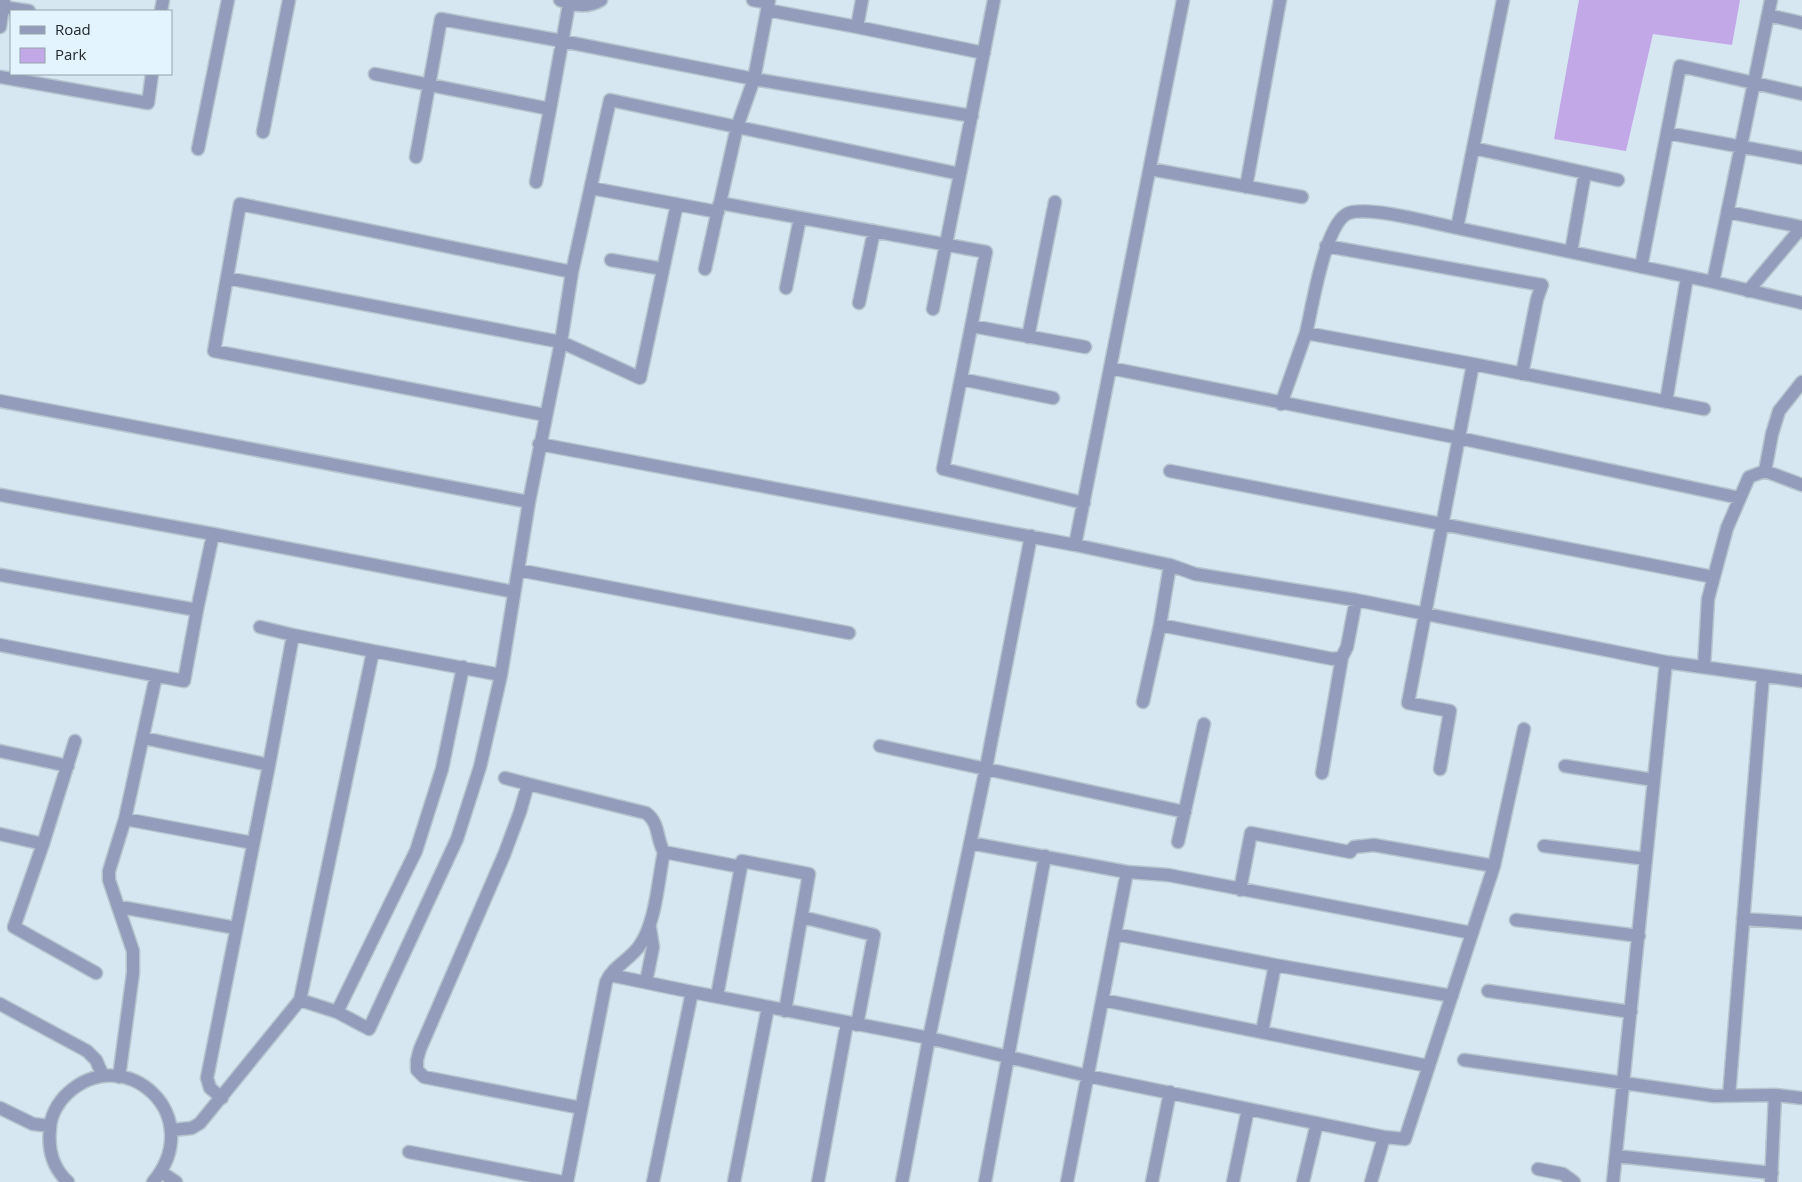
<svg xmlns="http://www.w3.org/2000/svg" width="1802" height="1182" font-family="'Open Sans',sans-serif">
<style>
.green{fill:#c2a8e7}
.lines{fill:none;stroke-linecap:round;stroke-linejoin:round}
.street-casing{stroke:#b6c5ce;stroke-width:15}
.street{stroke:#939dbb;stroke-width:12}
</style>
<rect width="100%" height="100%" fill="#d6e7f2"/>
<!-- green -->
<path class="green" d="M1579,0H1740L1732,45L1653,34L1626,151L1554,139Z"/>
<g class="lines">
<!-- street casing -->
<g class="street-casing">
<path id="street" d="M560,0C574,6 588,8 601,0
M753,0L768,3
M769,0L754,79L737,127L720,203L986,252L943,469L1084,503
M862,0L857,27L984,53
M1183,0L1075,545L1170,565L1195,574L1356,600L1666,662
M1503,0L1457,228L1713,282
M1771,0L1713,282L1802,303
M3,7L29,11
M767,10L857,27
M161,11L163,0
M1768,15L1802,23
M0,27L4,0
M375,74L550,109L569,4
M0,77L148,103L152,74
M263,132L289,0
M1667,133L1802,158
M1473,148L1618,180
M198,149L228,0
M416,157L441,19L562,41L754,79L972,116
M1150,169L1302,197
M960,174L994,0
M536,182L550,109
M1246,187L1280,0
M591,188L718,212
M1728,212L1802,227
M1326,246L1542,285L1537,299L1522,374
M1571,252L1585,173
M611,260L663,269
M1641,267L1680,66L1802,94
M705,269L719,205
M227,278L561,342L640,378L677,204
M786,288L800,218
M1748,291L1802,227
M859,303L874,231
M972,326L1085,347
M1306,333C1312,309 1325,221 1349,213C1370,206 1433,223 1457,228
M1028,337L1055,202
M1110,368L1459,438L1740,498
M961,379L1053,398
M1802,382L1779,411L1772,434L1765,471L1802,485
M0,401L529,502
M1666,402L1687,277
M1281,404L1306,333L1473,364
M545,415L214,351L240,204L572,272
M539,444L1075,545
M1170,471L1713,577
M0,495L213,534L514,592
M518,570L849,633
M0,575L197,610
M1160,625L1333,659L1342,657L1347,647L1356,600
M260,627L293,635
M0,645L184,681L197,610L213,534
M1704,667L1708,599L1727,528L1749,477L1765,471
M1143,702L1160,625L1170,565
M144,738L269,765
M75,741L43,844L14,927L96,973
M880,746L1185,812
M0,751L68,766
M1565,766L1654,780
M1440,769L1450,711L1408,703L1473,364L1704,409
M1322,773L1342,657
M505,778L528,784L520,812L504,855L420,1049L417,1060V1070L424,1077L581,1108
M528,784L646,813C660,823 656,839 664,852C658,880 656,922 640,945C631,959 612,967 606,982L567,1182
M125,819L253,843
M0,834L43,844
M1178,842L1204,724
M970,843L1127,872L1168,875L1472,933
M1544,846L1646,859
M664,852L741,867
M1240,890L1251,833L1350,852L1354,847L1374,845L1494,866
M119,909L126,908L236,928
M802,917L874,935L857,1025
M1743,919L1802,923
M1516,920L1639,936
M1115,934L1275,965L1452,996
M610,975L692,992
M646,982L653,947L650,928
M1488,991L1631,1012
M717,996L742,861L809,874L785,1011
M300,1000L337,1012L369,1029L457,839L480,767L501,675L529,502L561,342L572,272L610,100L960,174L933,309
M1103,1000L1428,1066
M0,1004L87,1051L96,1060L103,1076
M337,1012L416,851L442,769L463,667
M1262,1032L1275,965
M1464,1060L1714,1096L1775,1095L1802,1098
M119,1077L133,973V951L109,880V871L125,819L156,676
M1729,1096L1763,676
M222,1098L210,1088L207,1078L269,765L293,635L373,651
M0,1108L33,1124L50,1126
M171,1130L192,1128L200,1123L300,1000L373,651L501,675
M409,1152L563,1182
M1616,1156L1772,1173
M1538,1169L1563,1174L1574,1182
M161,1172L176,1182
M68,1182C53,1168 48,1149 50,1130C50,1116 58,1102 68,1093C126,1041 208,1116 153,1182
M653,1182L692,992L929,1038L1088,1076L1384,1137L1405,1139L1494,866L1524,729
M734,1182L768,1007
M818,1182L847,1023
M902,1182L929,1038L986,768L1031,536
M985,1182L1045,856
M1067,1182L1127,872
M1152,1182L1170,1092
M1233,1182L1248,1109
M1303,1182L1317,1123
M1371,1182L1384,1137
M1613,1182L1666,662L1802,681
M1771,1182L1775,1095"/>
</g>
<!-- street -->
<use href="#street" class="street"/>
</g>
<!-- legend -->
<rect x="10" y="10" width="162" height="65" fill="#e4f4ff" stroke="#96a2ab"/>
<rect x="20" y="26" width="25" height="8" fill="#939dbb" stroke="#96a2ab"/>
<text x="55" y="35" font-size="15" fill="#22282c">Road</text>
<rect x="20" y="48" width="25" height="15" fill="#c2a8e7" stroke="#96a2ab"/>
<text x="55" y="60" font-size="15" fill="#22282c">Park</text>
</svg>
